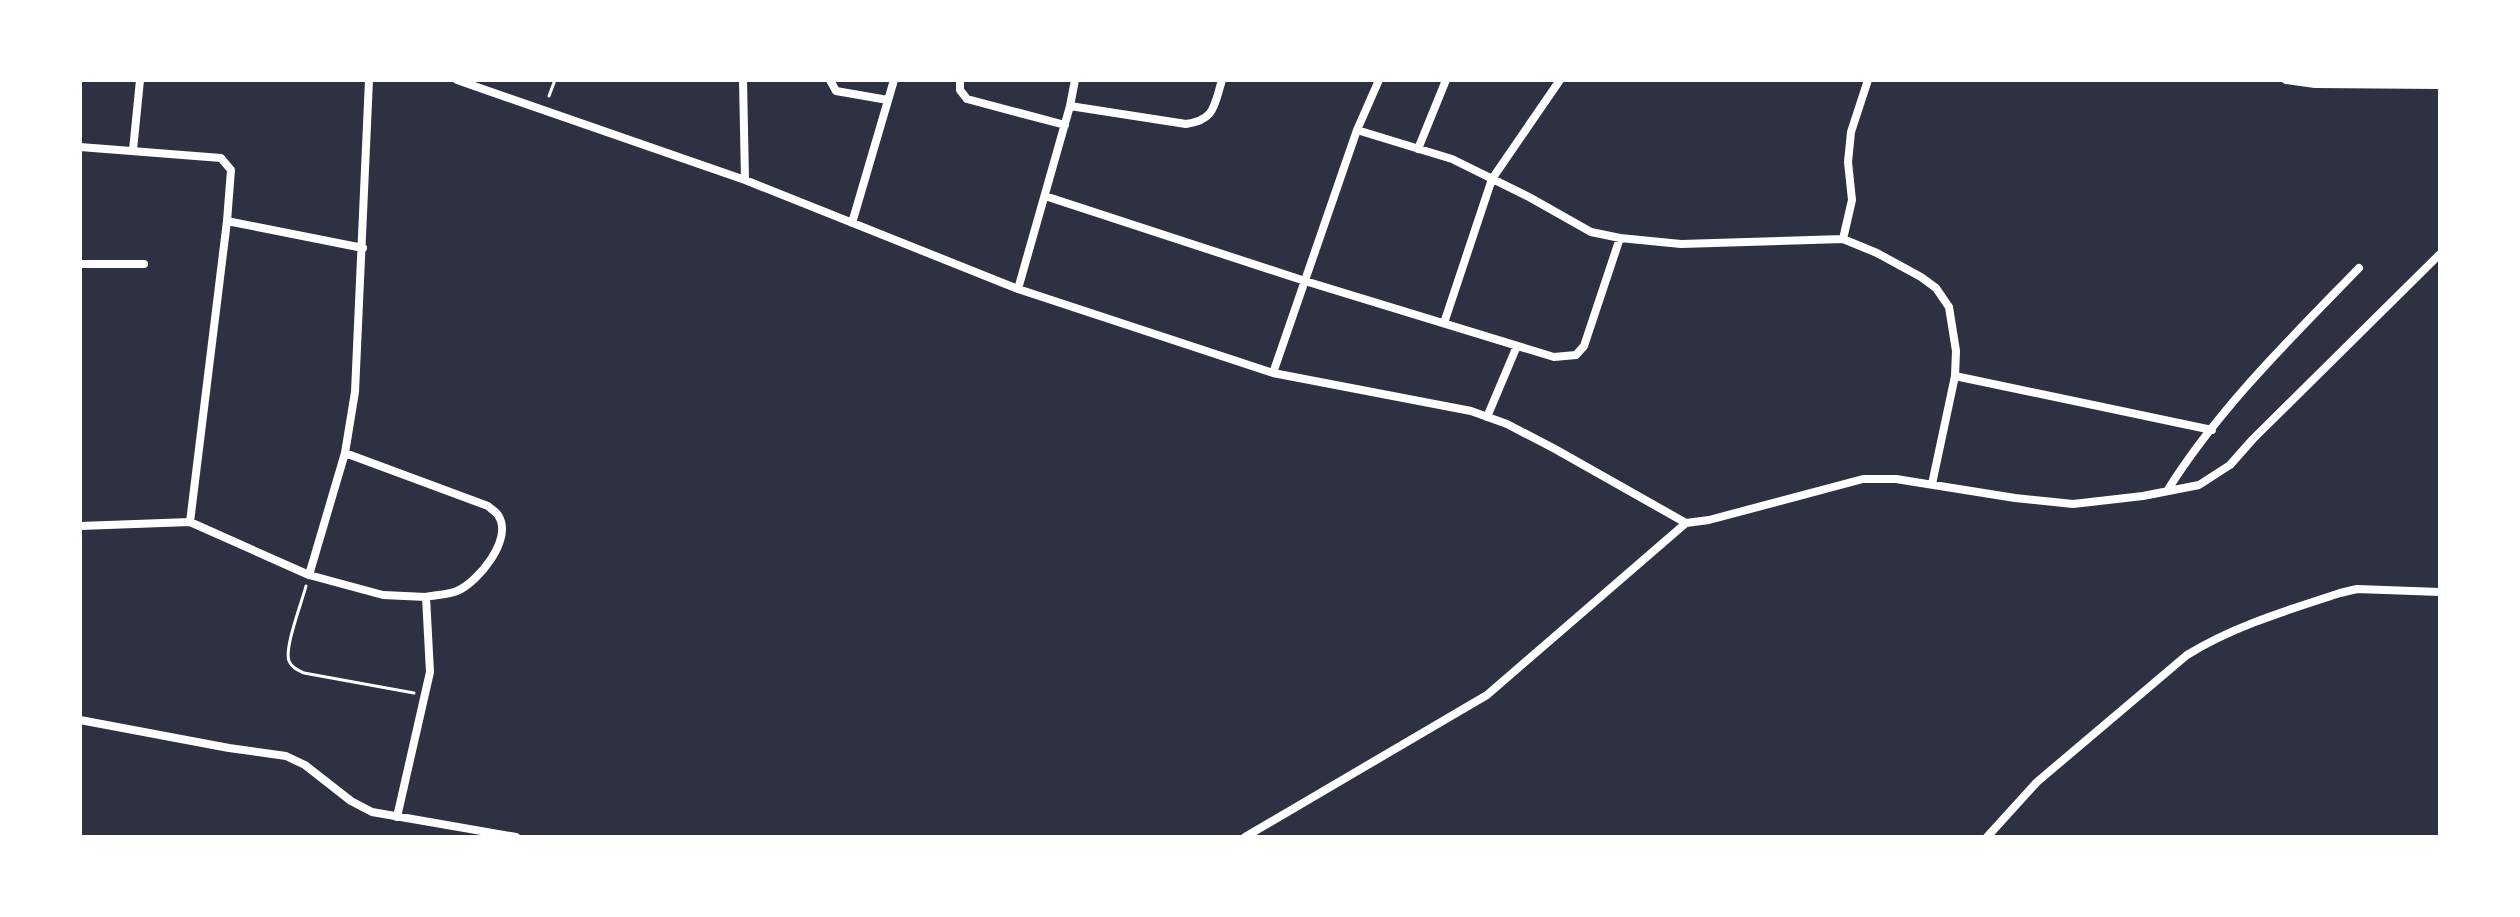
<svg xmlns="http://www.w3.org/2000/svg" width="2520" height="917" font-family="Jost,sans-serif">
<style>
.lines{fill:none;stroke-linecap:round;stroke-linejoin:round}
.path{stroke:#fff;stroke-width:3}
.minor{stroke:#fff;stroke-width:8}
</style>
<rect width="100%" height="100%" fill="#2d3142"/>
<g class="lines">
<!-- path -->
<path class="path" d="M549,96L555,80
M306,586C302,602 284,648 289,661C292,668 298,670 304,673L414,693"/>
<!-- minor -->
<path class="minor" d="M369,80L355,392L345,453L309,575L383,595L426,597
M457,80L745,180L1018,289L1273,373L1471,411L1507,424L1555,449L1686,523L1709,520L1863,479H1896L2015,498L2073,504L2143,496L2199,485L2230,465L2253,439L2440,254
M743,80L745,180
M830,80L836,91L888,100
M960,80V90L967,99L1065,125
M2286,80L2315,84L2440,85
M1070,106L1186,124C1215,120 1214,106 1222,80
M1357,130L1452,159L1529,197L1591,232L1620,238L1681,244L1843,239L1877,253L1921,277L1936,288L1949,307L1956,351L1955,376L1932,484
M80,147L221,158L231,170L227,221L190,522
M1418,149L1446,80
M133,150L140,80
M1045,196L1305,281L1554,357L1576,355L1584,346L1620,238
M227,221L363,248
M852,223L894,80
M1843,239L1852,200L1848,162L1851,132L1868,80
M80,264H144
M1018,289L1070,106L1075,80
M1444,323L1492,179L1560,80
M1273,373L1357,130L1379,80
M1955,376L2212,430
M1487,417L1517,346
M345,453L488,506C491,509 495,511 498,515C514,539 478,582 457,591C447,595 435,595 426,597L430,672L397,817
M2167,491C2219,408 2291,338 2359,268
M80,526L190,522L309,575
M80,720L229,748L286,756L305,765L351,801L372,812L516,837
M1245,837L1487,695L1686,523
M1987,837L2037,782L2187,655C2234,626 2288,610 2340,593L2357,589L2440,592"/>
</g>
<!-- border -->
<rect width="2520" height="917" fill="none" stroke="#ffffff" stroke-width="164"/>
</svg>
